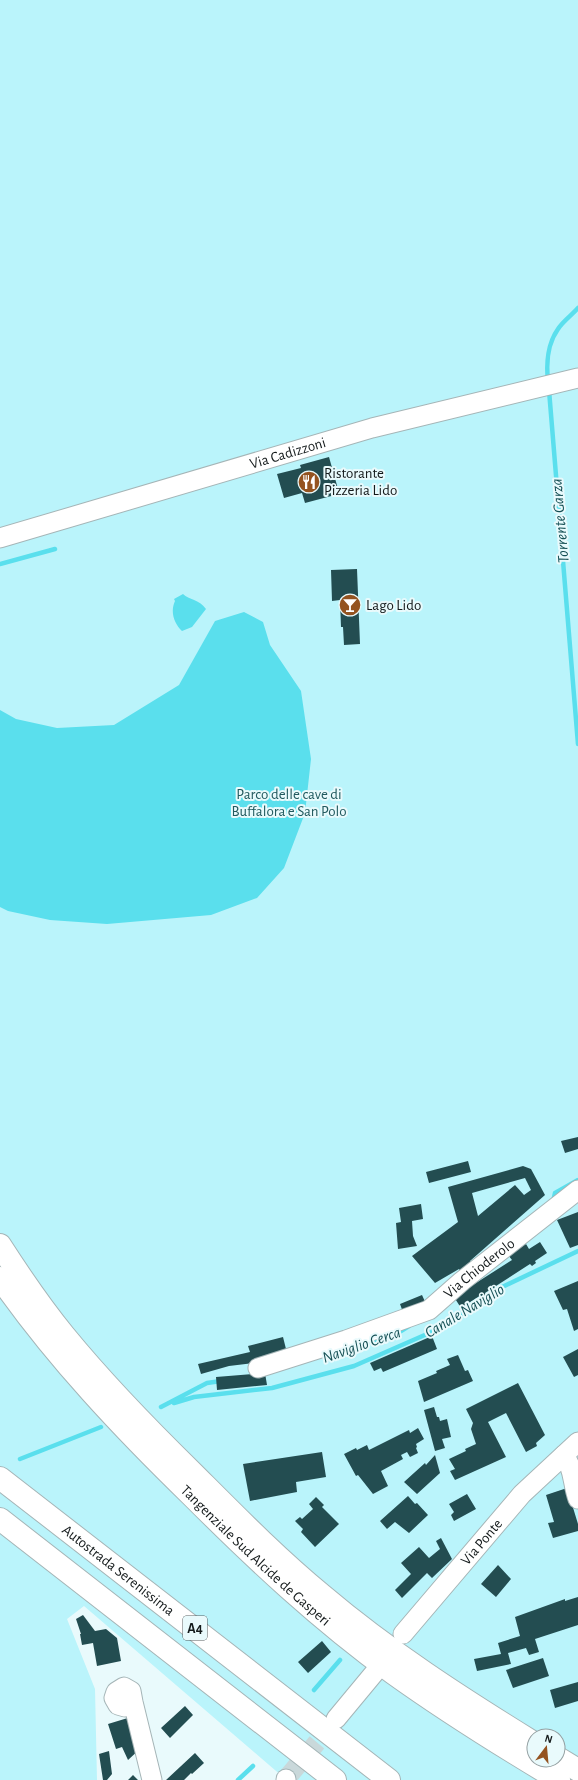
<svg xmlns="http://www.w3.org/2000/svg" width="578" height="1780" font-family="'Alegreya Sans',sans-serif">
<style>
.green{fill:#baf4fb;fill-rule:evenodd}
.water{fill:#5adfed}
.lines{fill:none;stroke-linecap:round;stroke-linejoin:round}
.stream{stroke:#5adfed;stroke-width:4.5}
.building{fill:#234d51;fill-rule:evenodd}
.minor-tunnel{stroke:#c9d8da;stroke-width:19;stroke-dasharray:19 10;stroke-linecap:butt}
.minor-casing{stroke:#a5b5b7;stroke-width:21}
.highway-casing{stroke:#a5b5b7;stroke-width:24}
.minor{stroke:#fff;stroke-width:19}
.highway{stroke:#fff;stroke-width:22}
.labels{text-anchor:middle;stroke-width:4;stroke-linejoin:round;paint-order:stroke}
.shield{fill:#e9fafc;stroke:#545d5e;stroke-width:1}
.shield-label{font-size:14px;font-weight:bold;fill:#141a1b}
.street-label{font-size:15px;fill:#141a1b;stroke:#e9fafc}
.poi-label{font-size:15px;fill:#141a1b;stroke:#e9fafc;text-anchor:start}
.park-label{font-size:15px;fill:#225a5f;stroke:#e9fafc}
.water-label{font-size:16px;font-style:italic;fill:#144f54;stroke:#e9fafc}
</style>
<rect width="100%" height="100%" fill="#e9fafc"/>
<!-- green -->
<path class="green" d="M0,0H578V1780H280L283,1777L84,1606L67,1619L95,1689L97,1780H0ZM534,1736H558V1760H534Z"/>
<!-- water -->
<path class="water" d="M183,594C189,600 199,599 206,609L192,627L182,631C174,623 170,612 175,601L174,599Z
M244,612L263,622L270,645L301,691L311,759L305,813L284,868L257,898L211,915L107,924L50,920L8,911L0,907V710L16,719L57,728L114,725L179,685L215,621Z"/>
<g class="lines">
<!-- stream -->
<path class="stream" d="M548,380C546,363 548,343 558,329C563,321 572,315 578,308
M549,390L578,744
M0,564L55,549
M553,1202L555,1193L578,1180
M349,1349L401,1331L409,1326
M174,1403L194,1397L272,1388L354,1366L443,1327L500,1288L578,1251
M161,1407L207,1383L221,1381
M20,1459L101,1427
M314,1690L340,1660
M238,1780L253,1766"/>
</g>
<!-- building -->
<path class="building" d="M329,457L338,489L334,491L335,495L305,503L302,493L284,498L277,474L301,468L300,465Z
M357,569L360,644L344,645L343,627H341L340,600L332,601L331,570Z
M578,1137V1149L565,1153L561,1141Z
M468,1161L471,1172L429,1183L426,1172Z
M523,1166L531,1169L545,1195L470,1261L475,1267L464,1277L459,1269L435,1283L412,1256L458,1222L448,1187ZM525,1178L531,1190L524,1195L515,1185L478,1216L472,1193Z
M421,1204L423,1219L412,1221L413,1236L417,1246L398,1249L396,1223L401,1222L399,1208Z
M578,1212V1245L570,1248L557,1220Z
M540,1242L547,1253L535,1261L536,1263L532,1266L530,1264L485,1293L486,1296L483,1298L481,1295L461,1308L454,1297L512,1260L508,1255L526,1244L529,1249Z
M578,1281V1329L574,1331L567,1309L563,1310L554,1291Z
M422,1295L427,1306L404,1315L400,1304Z
M432,1336L437,1349L383,1372L381,1368L374,1371L370,1363Z
M283,1337L287,1353L263,1362L229,1366L201,1374L198,1364L250,1352L248,1346Z
M578,1349V1375L574,1377L563,1357Z
M458,1355L465,1371L468,1370L473,1381L424,1402L418,1381L437,1373L436,1371L450,1365L447,1359Z
M265,1373L267,1385L217,1390L216,1377Z
M518,1383L545,1435L536,1443L537,1446L526,1452L506,1413L488,1422L506,1457L455,1480L450,1471L455,1469L449,1459L466,1451L465,1449L476,1444L471,1429L473,1423L466,1409Z
M434,1407L437,1417H439L440,1421L447,1419L451,1437L442,1439L445,1448L435,1451L424,1410Z
M418,1428L424,1439L416,1444L417,1447L416,1448L418,1453L410,1457L407,1452L401,1455L403,1459L381,1471L388,1486L373,1494L358,1475L356,1476L344,1454L356,1448L357,1450L367,1445L369,1450L409,1430L410,1433Z
M322,1452L326,1477L296,1482L297,1492L250,1501L243,1464Z
M435,1455L440,1473L417,1494L404,1482L425,1463L426,1465Z
M567,1488L578,1524V1531L553,1538L548,1523L554,1522L546,1495Z
M467,1494L476,1509L454,1521L451,1515L454,1512L449,1504Z
M408,1496L415,1504L417,1503L428,1515L409,1533L395,1522L387,1529L380,1521Z
M316,1497L324,1505L322,1507L339,1524L315,1547L301,1532L303,1529L295,1521L300,1517L302,1519L313,1509L309,1504Z
M441,1538L452,1559L432,1578L427,1573L402,1598L395,1590L411,1574L401,1563L419,1547L429,1558L440,1549L436,1541Z
M498,1565L511,1579L496,1597L481,1584Z
M578,1597V1625L535,1639L539,1652L529,1655L526,1648L508,1653L511,1664L477,1671L474,1659L501,1654L498,1643L520,1636L515,1617L565,1599V1601Z
M83,1615L95,1631L106,1629L117,1638L121,1661L97,1666L93,1643L82,1645L80,1634H81L76,1619Z
M322,1641L331,1652L308,1673L298,1662Z
M543,1658L549,1676L513,1688L506,1670Z
M578,1682V1701L555,1708L550,1690Z
M185,1706L193,1715L170,1738L161,1728Z
M131,1717L141,1748L128,1760L122,1747L116,1749L108,1724Z
M109,1751L112,1774L107,1780H103L99,1754Z
M195,1753L204,1763L192,1774L191,1773L184,1780H166Z
M133,1775L138,1780H128Z"/>
<g class="lines">
<!-- minor-tunnel -->
<path class="minor-tunnel" d="M286,1779L335,1721"/>
<!-- minor casing -->
<g class="minor-casing">
<g id="minor">
<path id="s1" d="M0,538L372,428L578,378"/>
<path id="s2" d="M258,1368L346,1340L429,1310L462,1281L578,1190"/>
<path d="M564,1455C574,1468 572,1483 578,1499"/>
<path id="s3" d="M403,1634L522,1494L578,1442"/>
<path d="M133,1702L125,1707L118,1705L114,1698L116,1692L124,1687L131,1691L133,1702L152,1780"/>
<path d="M336,1719L375,1672"/>
<path d="M286,1780V1779"/>
</g>
</g>
<!-- highway casing -->
<g class="highway-casing">
<g id="highway">
<path d="M0,1245C20,1276 41,1307 64,1335C104,1384 148,1429 193,1473C235,1515 276,1557 322,1595C388,1651 461,1698 534,1743"/>
<path id="s4" d="M0,1278C56,1358 123,1429 193,1497C256,1560 320,1620 393,1673C446,1711 502,1746 559,1780"/>
<path id="s5" d="M0,1478L389,1780"/>
<path d="M0,1519L335,1780"/>
<path d="M558,1758L578,1770"/>
</g>
</g>
<!-- minor -->
<use href="#minor" class="minor"/>
<!-- highway -->
<use href="#highway" class="highway"/>
</g>
<!-- icons -->
<defs>
<g id="restaurant-disc" transform="scale(1.15)"><circle r="9.5" fill="#945320" stroke="#e9fafc"/><path d="M-5-6h1v4h1v-4h1v4h1v-4h1v5L-1.5 .5V6h-2V.5L-5-1ZM5-6V6H3V1.5H1.5Q1.5-4 5-6Z" fill="#fff"/></g>
<g id="bar-disc" transform="scale(1.15)"><circle r="9.5" fill="#945320" stroke="#e9fafc"/><path d="M-6-5H6L.8 .8V4.5H3.5V6h-7V4.5H-.8V.8Z" fill="#fff"/></g>
</defs>
<g fill-rule="evenodd">
<use href="#restaurant-disc" x="309" y="482"/>
<use href="#bar-disc" x="350" y="605"/>
</g>
<g class="labels">
<!-- shield labels -->
<rect class="shield" x="183" y="1616" width="24" height="24" rx="3"/>
<g class="shield-label">
<text x="195" y="1633">A4</text>
</g>
<!-- street labels -->
<g class="street-label">
<text dy="5" stroke="none"><textPath href="#s1" startOffset="300">Via Cadizzoni</textPath></text>
<text dy="5" stroke="none"><textPath href="#s2" startOffset="246">Via Chioderolo</textPath></text>
<text dy="5" stroke="none"><textPath href="#s3" startOffset="121">Via Ponte</textPath></text>
<text dy="5" stroke="none"><textPath href="#s4" startOffset="378">Tangenziale Sud Alcide de Gasperi</textPath></text>
<text dy="5" stroke="none"><textPath href="#s5" startOffset="150">Autostrada Serenissima</textPath></text>
</g>
<!-- poi labels -->
<g class="poi-label">
<text x="324" y="478">Ristorante<tspan x="324" dy="17">Pizzeria Lido</tspan></text>
<text x="366" y="610">Lago Lido</text>
</g>
<!-- park labels -->
<g class="park-label">
<text x="289" y="799">Parco delle cave di<tspan x="289" dy="17">Buffalora e San Polo</tspan></text>
</g>
<!-- water labels -->
<g class="water-label">
<text transform="translate(559 521) rotate(-95)" y="6">Torrente Garza</text>
<text transform="translate(464 1310) rotate(-31)" y="6">Canale Naviglio</text>
<text transform="translate(361 1344) rotate(-19)" y="6">Naviglio Cerca</text>
</g>
</g>
<!-- north arrow -->
<g transform="translate(546 1748) rotate(16)"><circle r="19" fill="#e9fafc" stroke="#94a0a2"/>
<path d="M0-3L7 15L0 10L-7 15Z" fill="#945320"/>
<text y="-6" font-size="11" font-weight="bold" text-anchor="middle" fill="#141a1b">N</text>
</g>
</svg>
